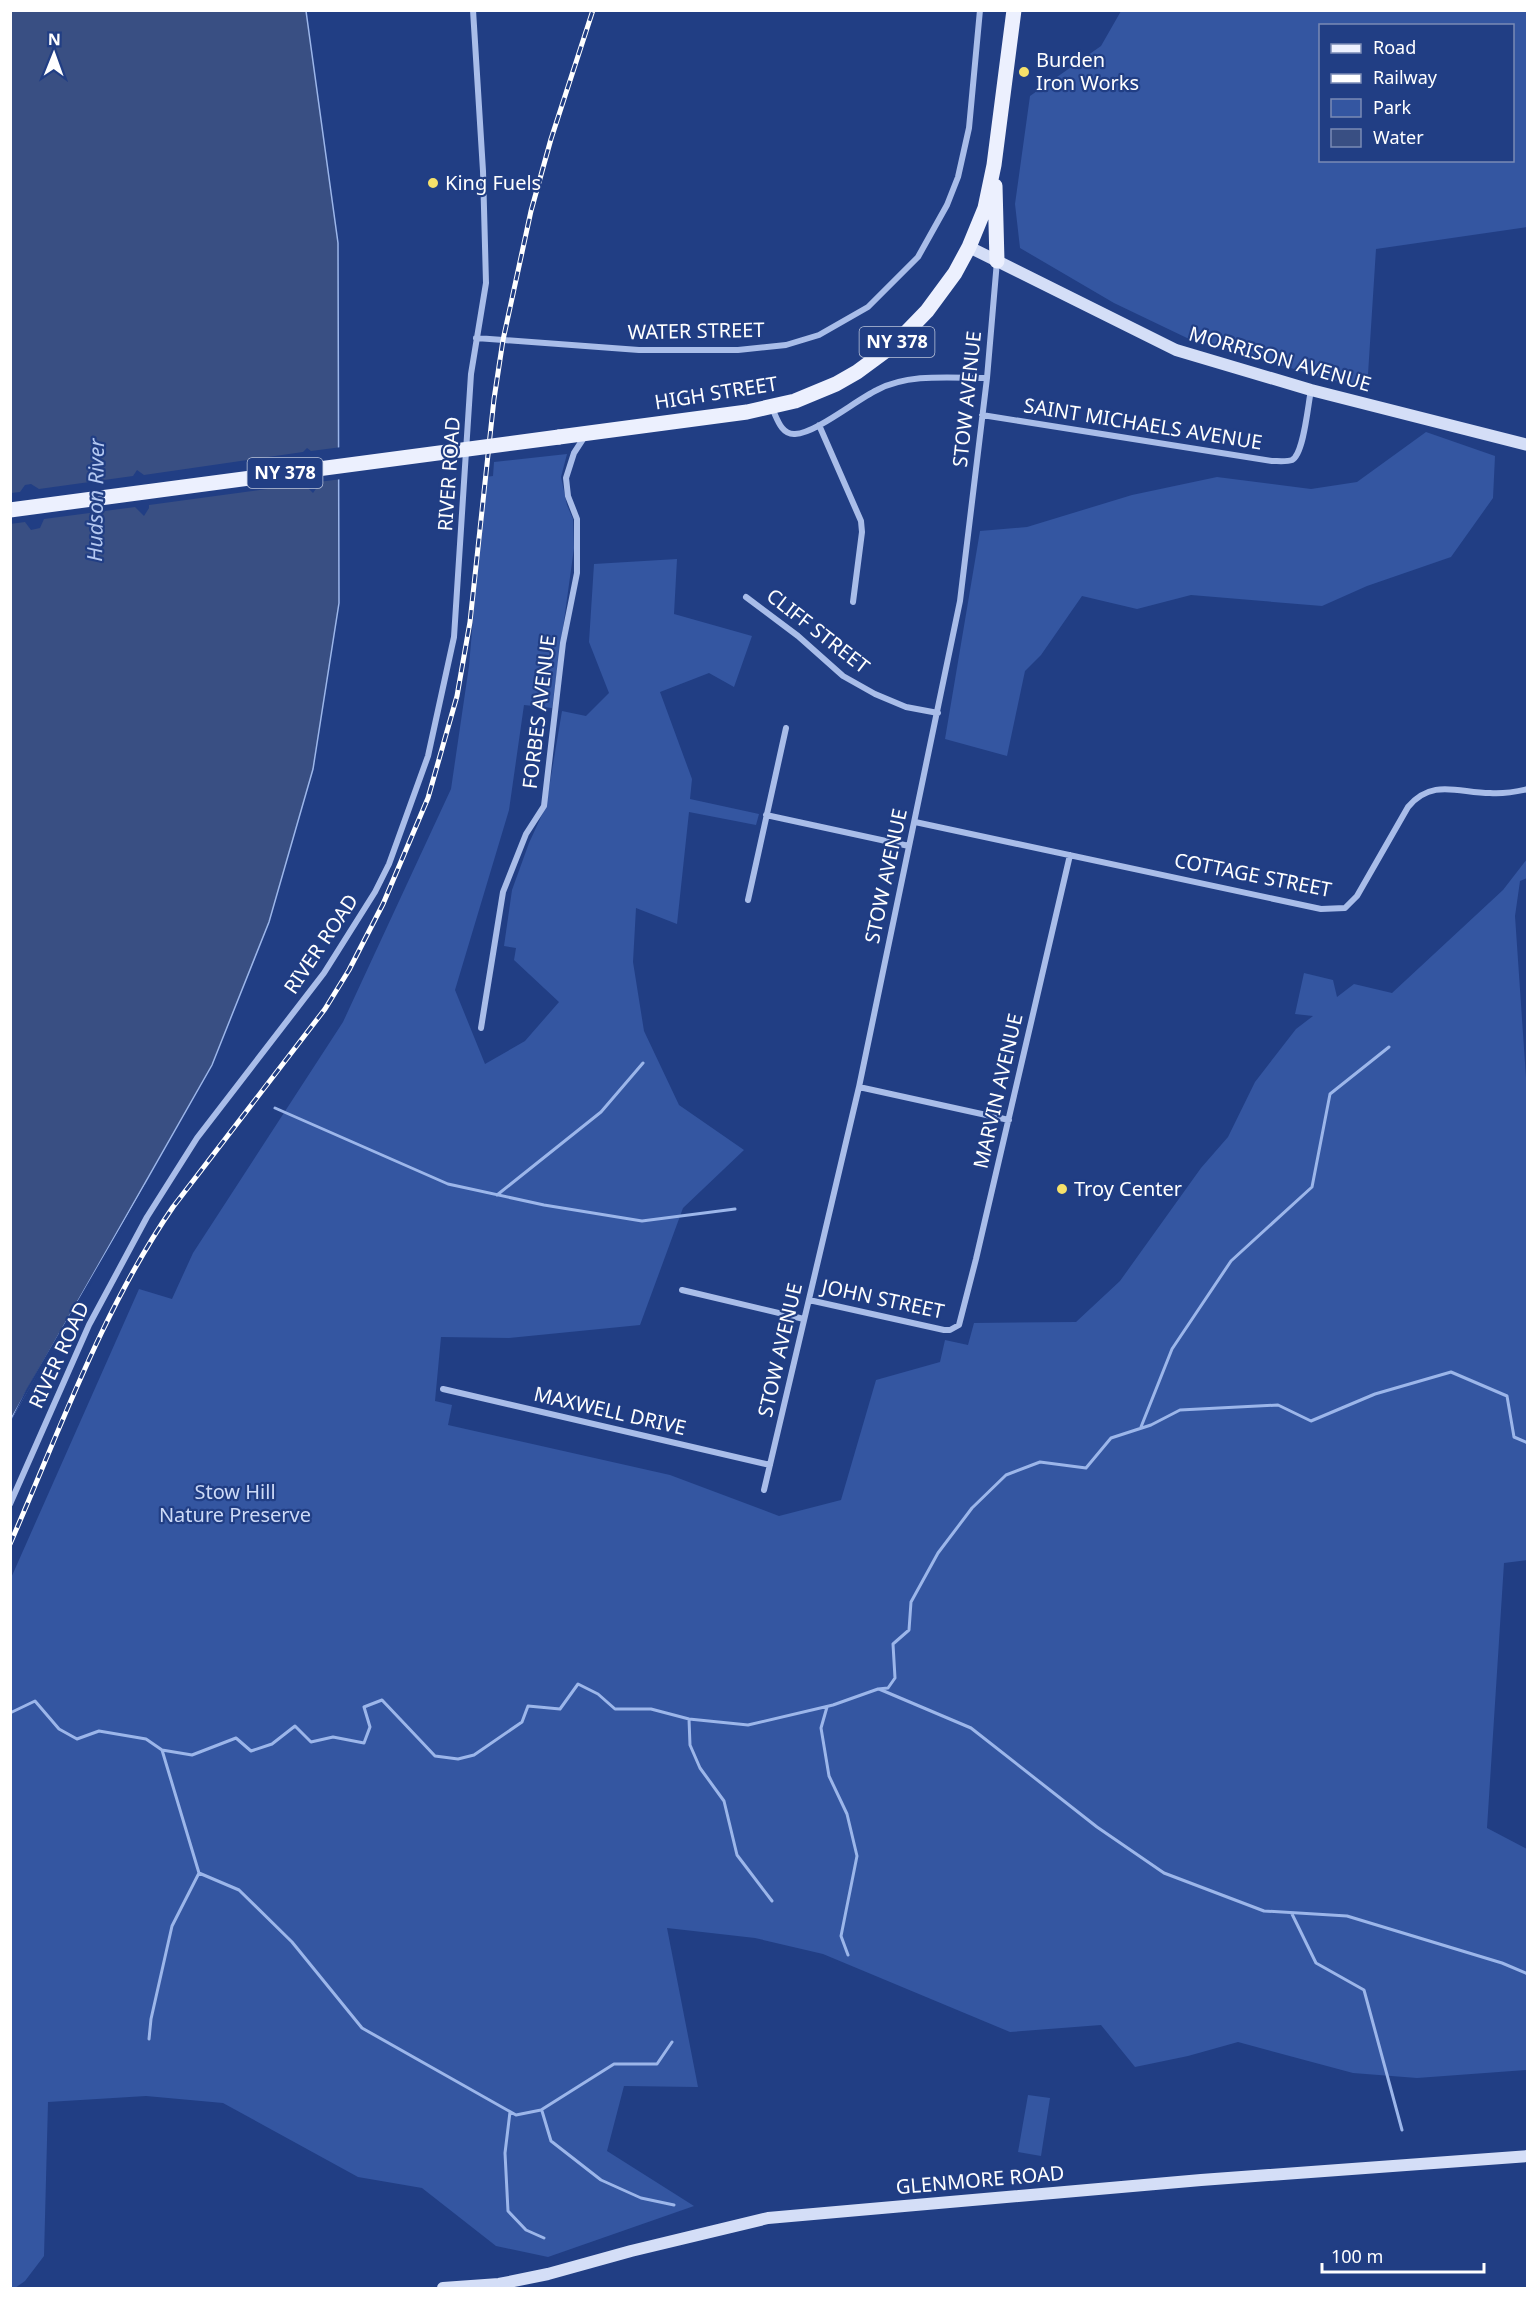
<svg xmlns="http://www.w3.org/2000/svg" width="1538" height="2299" font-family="'Noto Sans',sans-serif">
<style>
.green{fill:#3456a1;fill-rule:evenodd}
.water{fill:#394f83;stroke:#9cb6ea;stroke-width:1.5}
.pier{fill:#213e84}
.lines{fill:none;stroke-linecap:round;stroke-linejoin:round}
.stream{stroke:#9cb6ea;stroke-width:3}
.street{stroke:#a9bde9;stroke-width:6}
.secondary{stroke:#d4def7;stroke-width:12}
.primary{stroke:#ecf0fe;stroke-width:15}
.rail-casing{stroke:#fff;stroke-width:5}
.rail{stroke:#213e84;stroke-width:3;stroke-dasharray:9;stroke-linecap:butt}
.primary-bridge{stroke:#ecf0fe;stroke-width:15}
.poi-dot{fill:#f6e16a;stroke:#213e84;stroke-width:2}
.labels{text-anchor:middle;stroke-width:4.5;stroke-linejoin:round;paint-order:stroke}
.shield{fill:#213e84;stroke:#bcc5da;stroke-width:1.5}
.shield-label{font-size:18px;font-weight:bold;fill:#fff}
.poi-label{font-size:20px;fill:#fff;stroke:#213e84;text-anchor:start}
.street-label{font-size:20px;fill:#fff;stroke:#213e84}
.park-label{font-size:20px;fill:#cddaf7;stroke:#213e84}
.water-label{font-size:21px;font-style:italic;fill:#b4c8f1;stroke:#213e84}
</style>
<rect width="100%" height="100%" fill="#213e84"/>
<!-- green -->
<path class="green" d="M1121,11H1527V227L1376,249L1367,390L1187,338L1114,303L1020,248L1015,204L1030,96L1101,46ZM1320,26H1512V160H1320Z
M1426,432L1495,456L1493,498L1451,557L1367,586L1322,606L1191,595L1137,609L1082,596L1041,655L1025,671L1007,756L945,739L980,531L1027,527L1132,495L1217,477L1311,489L1357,482Z
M567,454L561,477L567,505L573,519L574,548L552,708L524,705L509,810L455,990L485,1064L525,1041L559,1002L514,960L516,948L504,946L512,890L529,843L546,806L562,711L586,716L609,693L589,642L594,564L677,559L674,614L752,636L734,687L709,673L660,692L692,779L690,799L759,814L756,825L689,812L677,924L636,908L633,962L644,1031L679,1105L744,1150L683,1208L640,1325L509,1338L441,1337L435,1401L452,1405L448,1425L670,1475L779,1516L841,1500L876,1380L940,1362L945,1340L968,1345L974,1323L1076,1322L1120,1281L1201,1168L1228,1137L1255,1082L1296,1029L1313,1016L1295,1014L1304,973L1333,980L1337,997L1354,984L1392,993L1503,890L1527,859V878L1520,881L1515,916L1528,1107V1560L1504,1563L1487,1828L1527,1849V2070L1417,2078L1353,2073L1238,2042L1188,2056L1135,2067L1101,2025L1010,2032L823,1954L755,1938L667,1928L698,2087L624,2086L607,2151L694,2206L548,2257L496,2246L422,2188L358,2177L223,2103L146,2096L48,2102L44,2256L25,2281L15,2288H11V1578L139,1289L172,1299L193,1253L343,1022L451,789L469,666L485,477L493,476L494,462Z
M1028,2095L1050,2098L1041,2156L1018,2152Z"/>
<!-- water -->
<path class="water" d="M11,11H306L338,243L339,603L313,769L269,922L212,1065L11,1419Z"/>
<!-- pier -->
<path class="pier" d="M342,447V479L318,482V486L313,493L304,484L149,505V508L144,516L135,507L44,519L40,528L31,530L25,522L10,524L11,493L20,492L25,485L31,484L39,489L133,476L137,470L144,475L303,452L307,448L311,451Z
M145,1185L148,1186L10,1422L26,1390Z"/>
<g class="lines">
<!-- stream -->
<path class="stream" d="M275,1108L448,1184L544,1205L642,1221L735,1209
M497,1195L601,1112L643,1063
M1141,1427L1172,1349L1231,1261L1312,1187L1330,1094L1389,1047
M879,1689L971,1728L1097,1827L1164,1873L1264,1911L1347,1916L1502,1963L1528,1974
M827,1707L821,1728L829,1776L847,1814L857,1856L841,1936L848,1955
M10,1713L35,1701L59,1729L77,1739L99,1731L146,1739L162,1750L192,1755L236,1738L251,1751L272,1744L295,1726L311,1742L333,1737L364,1743L370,1727L364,1707L382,1700L435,1756L458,1759L474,1755L522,1722L528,1706L560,1709L578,1684L598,1694L615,1709H651L689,1719L748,1725L833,1705L878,1689L888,1688L895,1678L893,1644L909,1630L911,1602L938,1553L972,1508L1006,1475L1040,1462L1086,1468L1111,1438L1151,1425L1180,1410L1278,1405L1311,1421L1375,1394L1451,1372L1507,1396L1514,1437L1528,1443
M689,1719L690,1745L700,1768L724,1801L737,1855L772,1901
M162,1750L199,1873L239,1890L292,1942L362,2028L516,2115L541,2110L614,2064H657L672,2042
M1292,1914L1316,1963L1364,1990L1402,2130
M149,2039L151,2019L172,1926L199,1873
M542,2111L551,2141L601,2180L641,2198L674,2205
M510,2112L505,2153L508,2211L526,2230L544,2238"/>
<!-- street -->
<path class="street" d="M476,338L639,350H738L786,345L819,335L868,307L918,257L947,205L958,177L969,128L980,10
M772,408C777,418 781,435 795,434C816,433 856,400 877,390C909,373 951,378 987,378
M982,415L1272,461C1278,461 1287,462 1292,460C1304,454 1308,404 1311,390
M819,425L861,521L862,532L853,602
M746,597L798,636L843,676L875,694L906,707L938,713
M766,815L909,846
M915,822L1321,909L1345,908L1357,896L1408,807C1432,778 1459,793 1490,793C1503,794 1515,792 1528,789
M748,900L786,728
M481,1028L503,892L526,834L544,806L563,643L577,573V519L568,496L566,478L574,453L585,436
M859,1087L1009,1120
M682,1290L804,1319
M809,1300L944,1330H950L959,1325L976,1259L1070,855
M443,1389L770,1465
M764,1490L859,1087L960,601L987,378L997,261
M10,1504L89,1325L147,1217L197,1138L324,973L375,892L389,864L428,756L454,637L471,374L486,283L483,171L473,10"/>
<!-- secondary -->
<path class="secondary" d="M969,247L1176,350L1311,390L1528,445
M443,2288L499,2284L548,2274L631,2251L768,2218L1201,2180L1528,2156"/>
<!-- primary -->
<path class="primary" d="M995,186L997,261
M559,437L747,412L795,401L836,384L857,372L895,344L927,311L955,273L969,247L985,208L994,165L1014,10"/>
<!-- rail casing -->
<g class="rail-casing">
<path id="rail" d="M10,1544C60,1430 102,1310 173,1207L325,1009L349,970L383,904L428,798L457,696L470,622L494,399L503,340L531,211L551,139L593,10"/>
</g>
<!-- rail -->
<use href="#rail" class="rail"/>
<!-- primary-bridge -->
<path class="primary-bridge" d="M10,510L559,437"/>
</g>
<!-- markers -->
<g class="poi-dot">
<circle cx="1024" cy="72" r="6"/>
<circle cx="433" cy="183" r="6"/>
<circle cx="1062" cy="1189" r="6"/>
</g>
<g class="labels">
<!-- shield labels -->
<g class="shield">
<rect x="859.5" y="327" width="75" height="30" rx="4.5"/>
<rect x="247.5" y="458" width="75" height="30" rx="4.5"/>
</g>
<g class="shield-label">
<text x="897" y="348">NY 378</text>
<text x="285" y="479">NY 378</text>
</g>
<!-- poi labels -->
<g class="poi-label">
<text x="1036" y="67">Burden<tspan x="1036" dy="23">Iron Works</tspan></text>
<text x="445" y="190">King Fuels</text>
<text x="1074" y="1196">Troy Center</text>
</g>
<!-- street labels -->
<g class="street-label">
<text transform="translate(696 331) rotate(-1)" y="7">WATER STREET</text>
<text transform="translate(1280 359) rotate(16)" y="7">MORRISON AVENUE</text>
<text transform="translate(716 393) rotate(-9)" y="7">HIGH STREET</text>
<text transform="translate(967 399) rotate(-84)" y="7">STOW AVENUE</text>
<text transform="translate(1143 424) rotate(9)" y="7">SAINT MICHAELS AVENUE</text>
<text transform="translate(449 474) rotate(-86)" y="7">RIVER ROAD</text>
<text transform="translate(818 631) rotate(38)" y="7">CLIFF STREET</text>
<text transform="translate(539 712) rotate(-83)" y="7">FORBES AVENUE</text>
<text transform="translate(1253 875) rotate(11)" y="7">COTTAGE STREET</text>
<text transform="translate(886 876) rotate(-78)" y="7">STOW AVENUE</text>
<text transform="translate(321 944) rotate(-56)" y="7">RIVER ROAD</text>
<text transform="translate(998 1091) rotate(-77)" y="7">MARVIN AVENUE</text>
<text transform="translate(883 1299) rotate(12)" y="7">JOHN STREET</text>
<text transform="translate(780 1350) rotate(-77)" y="7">STOW AVENUE</text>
<text transform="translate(59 1355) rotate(-65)" y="7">RIVER ROAD</text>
<text transform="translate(610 1411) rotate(13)" y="7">MAXWELL DRIVE</text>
<text transform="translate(980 2180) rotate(-5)" y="7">GLENMORE ROAD</text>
</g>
<!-- park labels -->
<g class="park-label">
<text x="235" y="1499">Stow Hill<tspan x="235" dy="23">Nature Preserve</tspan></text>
</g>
<!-- water labels -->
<g class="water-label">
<text transform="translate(96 500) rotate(-89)" y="7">Hudson River</text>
</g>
</g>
<!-- border -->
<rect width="1538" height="2299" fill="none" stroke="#ffffff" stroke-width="24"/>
<!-- legend -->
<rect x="1319" y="24" width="195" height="138" fill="#213e84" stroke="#7a8bb5" stroke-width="1.5"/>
<rect x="1331" y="44" width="30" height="9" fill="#ecf0fe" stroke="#7a8bb5" stroke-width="1.5"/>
<text x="1373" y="54" font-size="18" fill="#ffffff">Road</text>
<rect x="1331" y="74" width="30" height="9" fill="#ffffff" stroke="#7a8bb5" stroke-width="1.5"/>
<text x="1373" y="84" font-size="18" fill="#ffffff">Railway</text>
<rect x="1331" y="99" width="30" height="18" fill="#3456a1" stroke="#7a8bb5" stroke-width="1.5"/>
<text x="1373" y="114" font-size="18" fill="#ffffff">Park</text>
<rect x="1331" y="129" width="30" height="18" fill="#394f83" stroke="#7a8bb5" stroke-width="1.5"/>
<text x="1373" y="144" font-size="18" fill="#ffffff">Water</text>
<!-- north arrow -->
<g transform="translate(54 54) rotate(1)" stroke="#213e84" stroke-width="4.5" paint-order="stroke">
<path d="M0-4.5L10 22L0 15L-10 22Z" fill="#ffffff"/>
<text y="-9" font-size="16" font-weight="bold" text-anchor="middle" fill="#ffffff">N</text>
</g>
<!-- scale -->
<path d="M1322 2263v9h162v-9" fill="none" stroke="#ffffff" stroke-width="3"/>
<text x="1331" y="2263" font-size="18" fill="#ffffff" stroke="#213e84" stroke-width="4.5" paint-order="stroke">100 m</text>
</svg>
